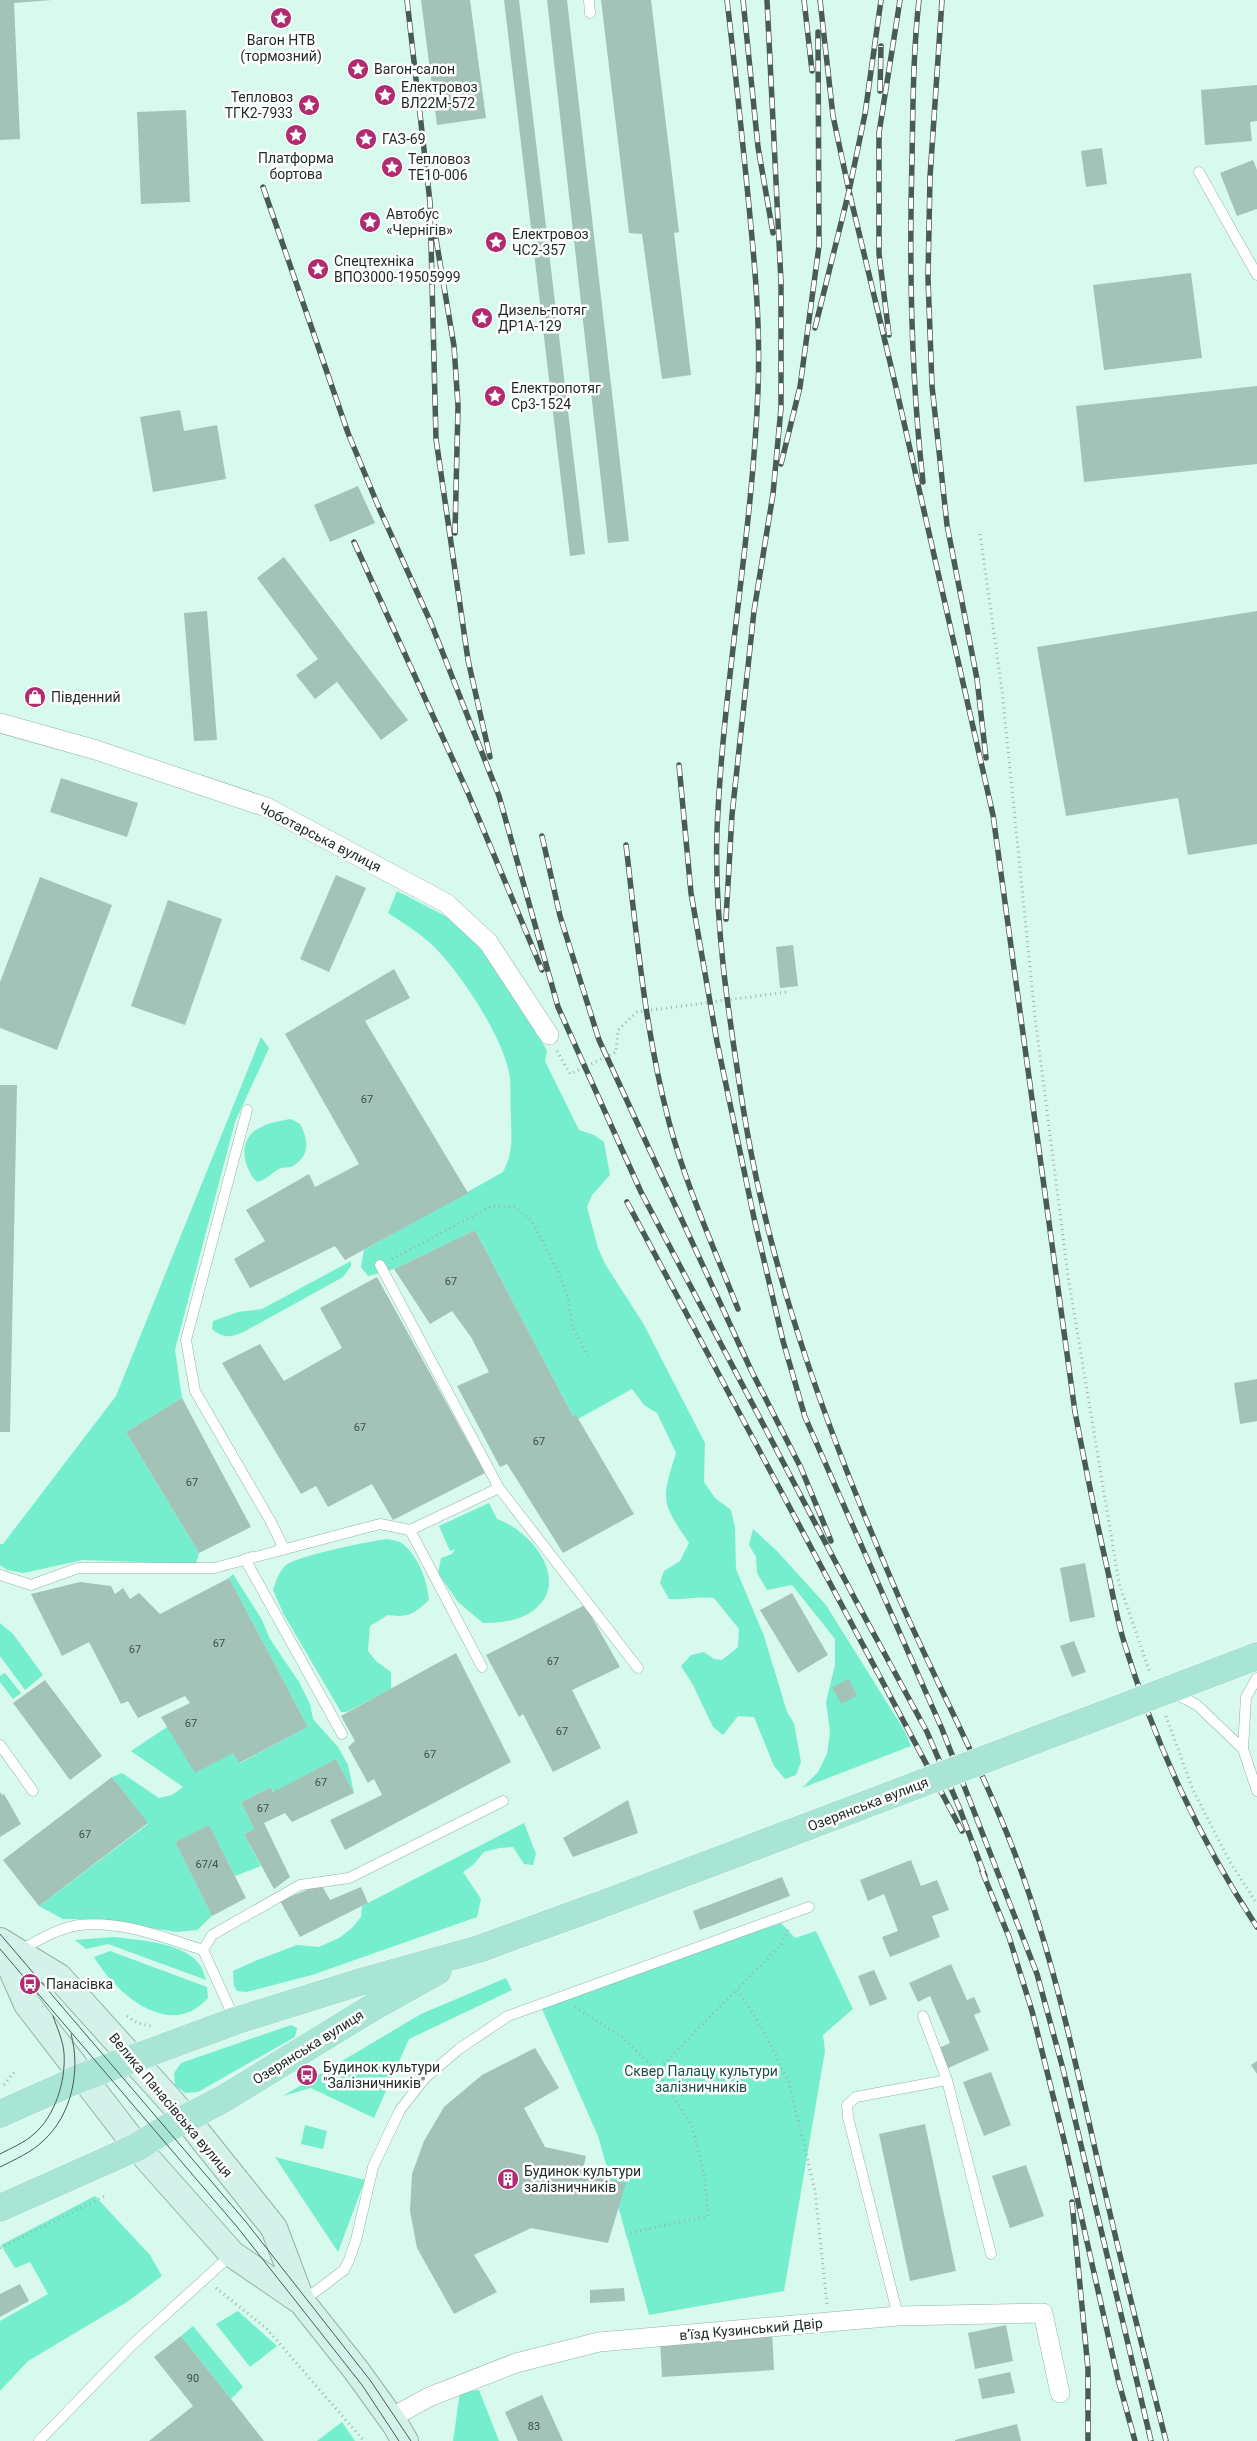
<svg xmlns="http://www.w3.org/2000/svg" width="1257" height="2441" font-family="Roboto,sans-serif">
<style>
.green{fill:#75eece}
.building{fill:#a3c3b9}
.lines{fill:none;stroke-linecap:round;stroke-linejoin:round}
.lane-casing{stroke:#93b3a8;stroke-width:11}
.street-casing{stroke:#93b3a8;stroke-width:20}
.secondary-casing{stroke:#93b3a8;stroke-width:28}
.primary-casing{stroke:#fff;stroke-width:29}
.path{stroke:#9bb6ad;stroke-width:3;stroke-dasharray:1 4;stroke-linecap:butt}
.lane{stroke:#fff;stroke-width:10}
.street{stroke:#fff;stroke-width:19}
.secondary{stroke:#d4f2ea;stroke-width:26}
.primary{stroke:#a9e5d4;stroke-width:28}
.tram{stroke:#495b56;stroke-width:1}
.rail-casing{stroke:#495b56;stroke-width:5.5}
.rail{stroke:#fff;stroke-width:4;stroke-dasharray:11;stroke-linecap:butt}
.primary-bridge-casing{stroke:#fff;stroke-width:29;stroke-linecap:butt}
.primary-bridge{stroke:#a9e5d4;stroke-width:28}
.labels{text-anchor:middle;stroke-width:5;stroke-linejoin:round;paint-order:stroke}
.number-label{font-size:11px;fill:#3e504b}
.poi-label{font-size:14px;fill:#1d2a26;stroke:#fff;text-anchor:start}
.street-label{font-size:14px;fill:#1d2a26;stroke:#fff}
.park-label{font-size:14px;fill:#194f42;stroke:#fff}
</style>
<rect width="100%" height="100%" fill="#d7f9ee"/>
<!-- green -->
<path class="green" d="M397,891L451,919L505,974L547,1051L545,1061L579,1130L594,1135L604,1142L610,1175L592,1195L587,1207L598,1248L605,1264L643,1323L705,1443L704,1482L715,1498L731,1510L735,1527L736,1569L764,1636L787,1712L794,1723L801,1762L796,1775L785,1779L774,1766L754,1717L738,1716L723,1735L713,1727L693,1685L681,1666L691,1655L704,1652L714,1659L722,1660L738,1647L739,1629L714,1598C698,1596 684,1600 669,1599L660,1583L664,1571L680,1561L689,1543C661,1502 661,1501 676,1453L657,1413L644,1405L632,1389L578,1419L573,1416L475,1230L394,1269L368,1276L361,1267L364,1250L503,1172C514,1151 511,1139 511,1116C510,1104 511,1091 510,1078C505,1039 458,968 429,942C416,931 402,922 388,913Z
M261,1037L269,1048L235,1122L175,1350L182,1398L126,1432L199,1553L196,1564L83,1560L23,1573L7,1570L0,1565V1544H3L116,1396Z
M291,1119L300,1124C308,1139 311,1155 293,1166C289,1168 285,1167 281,1168C273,1171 269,1179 257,1182C245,1170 238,1146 253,1132C263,1124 278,1121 291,1119Z
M351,1261V1266L343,1277L247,1330C234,1337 224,1340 212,1329L213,1321L238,1312L262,1309Z
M489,1503L497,1519C530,1530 572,1580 534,1610C520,1621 500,1623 483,1623L458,1602L438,1573L441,1558L452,1554L455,1549L450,1551L439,1526Z
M753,1529L777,1551L826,1605L904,1730L911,1746L802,1788L818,1772L827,1754L830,1732L826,1702L835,1665V1639L792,1585L767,1590L757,1573L756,1557L749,1545Z
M387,1539C392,1540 399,1541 403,1544C419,1558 427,1580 429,1600C414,1614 408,1618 388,1615L370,1626L368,1651L376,1661L391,1672V1689L347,1712H341L283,1613L273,1590C276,1581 279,1572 285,1566C295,1556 371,1541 387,1539Z
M233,1574L262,1620L270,1639L299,1682L310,1704L313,1719L338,1747L348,1765L354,1793L336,1759L274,1792L271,1787L241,1802L254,1829L244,1834L261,1866L235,1876L209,1826L175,1842L212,1916L197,1930L176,1932L96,1919H63L39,1906L148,1824L112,1777L122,1773L159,1798L172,1795L183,1787L131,1751L167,1727L233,1753L240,1763L308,1727L229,1578Z
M0,1623L13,1634L43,1675L25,1690L0,1656Z
M5,1673L21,1693L13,1699L0,1682V1676Z
M524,1823L536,1854L533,1865L524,1864L513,1847L499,1848L484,1852L473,1865L463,1872L481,1899L477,1917L312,1975L246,1992L237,1991L234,1986L233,1971L255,1961L297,1945L319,1947L339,1938L352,1928L361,1917L362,1906Z
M781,1923L795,1938L816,1931L853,2009L823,2035L825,2051L784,2291L649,2315L598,2136L542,2009Z
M113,1937C138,1940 184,1942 200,1965C203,1969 204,1975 206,1980L108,1944L86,1949L75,1940Z
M110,1951L207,1987L208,1998C170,2041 116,1994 94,1957Z
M506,1978L512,1990L409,2039L374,2118L311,2088L283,2096L421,2014Z
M291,2025L297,2028L295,2037L198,2092L185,2093L175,2085L174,2073L181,2063Z
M305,2125L327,2131L323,2149L301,2144Z
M275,2157L365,2180L338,2252Z
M95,2196L150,2255L162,2276L127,2302L28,2361L0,2391V2321L48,2294L30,2262L15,2268L1,2245Z
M238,2311L277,2346L250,2367L216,2324Z
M193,2326L243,2387L231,2399L181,2336Z
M479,2390L499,2441H453L460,2392Z
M342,2422L355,2441H317Z"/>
<!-- building -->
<path class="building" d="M0,0H52L14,3L20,139L0,140Z
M421,0H470L486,118L437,125Z
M504,0H519L585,554L570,556Z
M547,0H567L629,541L608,543Z
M601,0H651L679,232L674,233L691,375L662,379L642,234L629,233Z
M1257,85V121L1250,122L1252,141L1205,145L1201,90Z
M186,110L190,202L141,204L137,112Z
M1102,148L1107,184L1086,187L1081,151Z
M1253,160L1257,170V209L1237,216L1220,173Z
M1191,273L1202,358L1104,370L1093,285Z
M1257,386V464L1084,482L1076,406Z
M180,410L184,431L217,425L226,479L153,492L140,417Z
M358,486L375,523L330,542L314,505Z
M284,557L408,720L381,740L337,682L315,699L296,675L318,659L257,578Z
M207,611L217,740L194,741L184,613Z
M1257,611V844L1188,855L1178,798L1066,816L1037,647Z
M61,778L138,803L127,837L50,812Z
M336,875L366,888L329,972L300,959Z
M40,877L112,905L57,1050L0,1028V982Z
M168,900L222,919L185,1025L131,1006Z
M793,945L798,986L780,988L776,947Z
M394,969L410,998L365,1021L468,1193L345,1260L335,1246L250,1288L234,1259L265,1241L246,1210L309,1174L315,1187L359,1164L285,1034Z
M0,1085H17L10,1432H0Z
M475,1230L573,1416L576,1415L634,1514L563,1553L507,1464L500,1467L457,1386L489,1372L471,1337L452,1311L430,1324L394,1269Z
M377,1277L485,1473L393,1520L372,1484L328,1507L316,1486L301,1494L222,1363L260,1344L284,1381L342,1348L320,1308Z
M1257,1379V1421L1240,1424L1234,1383Z
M182,1398L251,1527L199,1553L126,1432Z
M1085,1563L1095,1617L1070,1622L1060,1568Z
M229,1578L308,1727L239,1763L233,1753L195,1773L161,1717L190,1703L185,1696L138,1718L128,1701L121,1704L89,1642L62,1656L31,1594L80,1582L111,1586L115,1594L123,1588L130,1599L139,1593L160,1614Z
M792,1593L828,1655L798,1673L760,1610Z
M585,1605L620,1667L572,1690L601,1748L553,1772L523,1714L519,1717L486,1655Z
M1074,1641L1086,1672L1072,1677L1060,1646Z
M456,1653L511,1762L345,1850L330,1820L382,1795L374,1779L368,1783L348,1747L355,1741L341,1716Z
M849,1679L857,1696L841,1704L832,1687Z
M45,1680L102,1756L70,1780L13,1703Z
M336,1759L354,1793L292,1822L285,1813L264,1823L290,1877L274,1889L244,1834L254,1829L241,1802L271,1787L273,1792Z
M112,1777L148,1823L39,1906L3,1860Z
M0,1792L2,1795L4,1794L21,1824L0,1837Z
M628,1800L638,1833L573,1857L563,1838Z
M209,1825L246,1898L212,1916L175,1842Z
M911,1860L921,1886L937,1880L949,1910L932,1916L940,1937L890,1957L882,1937L898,1931L884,1894L868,1901L860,1880Z
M782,1877L790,1896L700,1930L693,1911Z
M321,1884L330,1900L361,1887L368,1903L300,1937L280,1901Z
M951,1964L967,2000L974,1997L981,2012L974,2015L989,2050L948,2068L939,2048L950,2043L930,1996L918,2002L909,1983Z
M874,1970L887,1999L870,2006L858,1976Z
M535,2048L559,2088L524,2108L545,2147L586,2156L582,2174L626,2183L608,2243L531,2228L474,2255L497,2292L454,2314L417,2248L410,2211L412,2174L424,2141L444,2107L482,2075Z
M1257,2061V2074L1251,2065Z
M991,2072L1011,2125L984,2136L963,2082Z
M925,2124L956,2271L910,2281L879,2134Z
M1026,2165L1044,2216L1010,2228L992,2176Z
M20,2284L29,2301L0,2317V2294Z
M624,2288L625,2301L590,2303V2290Z
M1006,2325L1013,2361L975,2369L968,2333Z
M772,2331L774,2370L662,2377L660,2338Z
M181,2336L231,2399L264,2441H149L193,2406L154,2357Z
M1010,2372L1015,2393L982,2399L978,2379Z
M542,2395L563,2441H518L505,2412Z
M1017,2424L1021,2441H955V2440Z"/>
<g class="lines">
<!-- lane casing -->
<g class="lane-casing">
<path id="lane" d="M589,0L590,13
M1199,172L1257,275
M247,1110L186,1340L195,1391L271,1522L284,1549L278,1550
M380,1265L499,1488
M410,1530L482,1667
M252,1557L245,1559L342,1734
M0,1575L31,1585L78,1568H214L380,1524L410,1530L499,1488L638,1668
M1257,1678L1246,1697L1243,1749L1257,1791
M1174,1693L1197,1705L1243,1749
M0,1745L33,1791
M203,1950L212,1935L300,1885L349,1878L503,1801
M19,1951C37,1941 58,1928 79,1925C121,1920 163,1937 203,1950L235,2020
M923,2016L947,2080L991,2254
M303,2301L344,2270L349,2260L356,2240L373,2167L400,2110L425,2078L459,2049L508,2016L809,1907
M898,2316L848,2117L847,2105L856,2097L947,2080
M39,2441L132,2345L231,2255"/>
</g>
<!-- street casing -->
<g class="street-casing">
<path id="street" d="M0,723L96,750L266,807L446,903L488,942L549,1035
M391,2418L429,2397L516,2363L599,2342L898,2316L1043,2313L1060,2393"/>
</g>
<!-- secondary casing -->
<g class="secondary-casing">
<path id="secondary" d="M0,1941L59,1977L186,2118L274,2228L302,2302L356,2370L395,2424L405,2441
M0,1943L27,2004L137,2147L232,2254L302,2302"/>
</g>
<!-- primary casing -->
<g class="primary-casing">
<path id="primary" d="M1168,1690L1257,1656
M0,2114L83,2077L235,2021L357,1983L479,1949L600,1905
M0,2208L137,2147L166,2129L223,2099L370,2009L438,1971"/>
</g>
<!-- path -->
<path class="path" d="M980,534L1002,690L1035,1017L1068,1276L1119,1583L1150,1673
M557,1051L570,1074L616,1052L618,1030L637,1012L787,992
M392,1259L492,1206L515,1207L531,1220L557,1269L568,1297L572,1326L588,1356
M1166,1716L1193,1790L1230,1862L1257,1904
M788,1930L781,1945L737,1989L761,2026L789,2082L815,2191L827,2304
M575,2007L622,2037L657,2071L692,2126L705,2179L708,2216L629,2233
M127,2016L137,2023L151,2026
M657,2071L737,1989
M4,2085L14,2072
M0,2248L107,2195
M216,2288L266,2328L364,2441"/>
<!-- lane -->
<use href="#lane" class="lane"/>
<!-- street -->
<use href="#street" class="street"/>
<!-- secondary -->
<use href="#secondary" class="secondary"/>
<!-- primary -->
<use href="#primary" class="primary"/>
<!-- tram -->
<path class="tram" d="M0,1934L246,2222L370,2380L411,2441
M0,1949L238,2228L362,2385L399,2441
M0,2154C11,2148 24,2143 34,2134C55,2116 66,2081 64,2053C63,2040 57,2028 53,2016
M0,2167C14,2160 32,2152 43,2141C72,2115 81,2070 71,2034"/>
<!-- rail casing -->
<g class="rail-casing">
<path id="rail" d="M407,0L430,202L436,439L468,660L490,757
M727,0C734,59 740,117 746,176C753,247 761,318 758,390C752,538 723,683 717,831C714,923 729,1017 743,1107C770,1278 832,1443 900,1600C937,1685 982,1767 1015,1854C1052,1953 1074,2055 1097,2158C1119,2253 1142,2347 1166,2441
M743,0L758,147L773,233
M804,0L812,71
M820,0L833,116L849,191L895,383L993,815L1075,1412C1085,1465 1096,1519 1108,1572C1113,1595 1117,1619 1124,1642C1154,1741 1200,1841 1257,1927
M919,0C913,53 913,106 912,159C909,267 911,375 923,482
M942,0L930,177L928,278L932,386L947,525L977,679L986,758
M880,91L881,46
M263,187L348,433L379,508L431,623L499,796L558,1007L641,1192L856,1601L927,1732L959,1807L985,1876
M436,239L454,346L458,406L455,533
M815,328L849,191L865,114L881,0
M889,335L879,254V133L900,0
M781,464L800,387L819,246L818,32
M354,542L468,793L542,970
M679,765L691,893L717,1042L754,1218L783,1341L805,1417L942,1729L1037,1974L1063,2069L1151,2441
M542,836L560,916L599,1040L751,1370L801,1468L831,1541
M626,845C637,938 645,1031 669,1122C686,1186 714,1248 738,1309
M726,919L732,815L754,611L773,494L781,408V282L767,0
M627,1202L962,1831
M982,1871L1009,1937L1032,2011L1064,2140L1118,2379L1135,2441
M1072,2202L1088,2369V2441"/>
</g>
<!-- rail -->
<use href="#rail" class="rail"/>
<!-- primary-bridge casing -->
<g class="primary-bridge-casing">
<path id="primary-bridge" d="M600,1905L1168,1690"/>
</g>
<!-- primary-bridge -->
<use href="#primary-bridge" class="primary-bridge"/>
</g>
<!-- icons -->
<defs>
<g id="sight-disc" transform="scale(1.125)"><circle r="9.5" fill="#b02b70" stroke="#fff"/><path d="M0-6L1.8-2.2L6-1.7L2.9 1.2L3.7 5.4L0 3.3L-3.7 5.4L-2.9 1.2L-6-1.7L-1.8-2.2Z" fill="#fff"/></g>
<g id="shop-disc" transform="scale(1.125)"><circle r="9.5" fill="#b02b70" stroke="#fff"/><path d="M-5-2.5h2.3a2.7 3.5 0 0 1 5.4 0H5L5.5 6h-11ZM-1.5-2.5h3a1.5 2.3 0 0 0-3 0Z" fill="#fff"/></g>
<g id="bus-disc" transform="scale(1.125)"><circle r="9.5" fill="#b02b70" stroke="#fff"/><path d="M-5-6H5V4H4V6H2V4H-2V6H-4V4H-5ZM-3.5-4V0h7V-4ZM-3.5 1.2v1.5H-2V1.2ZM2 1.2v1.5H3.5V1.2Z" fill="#fff"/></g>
<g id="building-disc" transform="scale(1.125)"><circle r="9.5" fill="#b02b70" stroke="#fff"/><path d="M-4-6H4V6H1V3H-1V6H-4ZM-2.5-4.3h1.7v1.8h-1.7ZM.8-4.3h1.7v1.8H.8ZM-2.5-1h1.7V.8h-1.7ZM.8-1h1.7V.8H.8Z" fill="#fff"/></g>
</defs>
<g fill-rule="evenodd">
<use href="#sight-disc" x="281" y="18"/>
<use href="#sight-disc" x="358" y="69"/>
<use href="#sight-disc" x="385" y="95"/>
<use href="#sight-disc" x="309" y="105"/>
<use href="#sight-disc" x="296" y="135"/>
<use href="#sight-disc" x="366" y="139"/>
<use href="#sight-disc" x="392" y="167"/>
<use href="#sight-disc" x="370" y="222"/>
<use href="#sight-disc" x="496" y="242"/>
<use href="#sight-disc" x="318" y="269"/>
<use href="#sight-disc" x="482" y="318"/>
<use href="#sight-disc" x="495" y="396"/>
<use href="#shop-disc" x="35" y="697"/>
<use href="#bus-disc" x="30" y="1984"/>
<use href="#bus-disc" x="307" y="2075"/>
<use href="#building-disc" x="508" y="2179"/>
</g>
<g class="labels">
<!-- number labels -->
<g class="number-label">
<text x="367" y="1103">67</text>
<text x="451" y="1285">67</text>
<text x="360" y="1431">67</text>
<text x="539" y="1445">67</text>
<text x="192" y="1486">67</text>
<text x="219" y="1647">67</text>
<text x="135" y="1653">67</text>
<text x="553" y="1665">67</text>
<text x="191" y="1727">67</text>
<text x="562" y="1735">67</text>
<text x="430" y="1758">67</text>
<text x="321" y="1786">67</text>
<text x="263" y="1812">67</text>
<text x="85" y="1838">67</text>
<text x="207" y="1868">67/4</text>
<text x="193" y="2382">90</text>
<text x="534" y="2430">83</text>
</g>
<!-- poi labels -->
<g class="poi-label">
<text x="281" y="45" text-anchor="middle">Вагон НТВ<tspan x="281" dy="16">(тормозний)</tspan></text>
<text x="374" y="74">Вагон-салон</text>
<text x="401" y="92">Електровоз<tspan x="401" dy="16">ВЛ22М-572</tspan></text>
<text x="293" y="102" text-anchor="end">Тепловоз<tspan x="293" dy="16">ТГК2-7933</tspan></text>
<text x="382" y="144">ГАЗ-69</text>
<text x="296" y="163" text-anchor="middle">Платформа<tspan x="296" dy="16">бортова</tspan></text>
<text x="408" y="164">Тепловоз<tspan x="408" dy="16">ТЕ10-006</tspan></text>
<text x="386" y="219">Автобус<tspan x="386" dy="16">«Чернігів»</tspan></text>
<text x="512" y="239">Електровоз<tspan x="512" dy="16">ЧС2-357</tspan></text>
<text x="334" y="266">Спецтехніка<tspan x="334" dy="16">ВПО3000-19505999</tspan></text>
<text x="498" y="315">Дизель-потяг<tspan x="498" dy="16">ДР1А-129</tspan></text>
<text x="511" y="393">Електропотяг<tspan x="511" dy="16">Ср3-1524</tspan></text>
<text x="51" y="702">Південний</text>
<text x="46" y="1989">Панасівка</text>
<text x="323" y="2072">Будинок культури<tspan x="323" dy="16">"Залізничників"</tspan></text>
<text x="524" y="2176">Будинок культури<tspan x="524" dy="16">залізничників</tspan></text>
</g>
<!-- street labels -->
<g class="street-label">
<text transform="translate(320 837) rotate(27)" y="5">Чоботарська вулиця</text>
<text transform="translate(868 1804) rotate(-21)" y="5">Озерянська вулиця</text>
<text transform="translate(308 2047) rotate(-32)" y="5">Озерянська вулиця</text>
<text transform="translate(171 2105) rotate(50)" y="5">Велика Панасівська вулиця</text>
<text transform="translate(751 2329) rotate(-5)" y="5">в’їзд Кузинський Двір</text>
</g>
<!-- park labels -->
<g class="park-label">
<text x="701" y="2076">Сквер Палацу культури<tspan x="701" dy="16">залізничників</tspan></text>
</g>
</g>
</svg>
